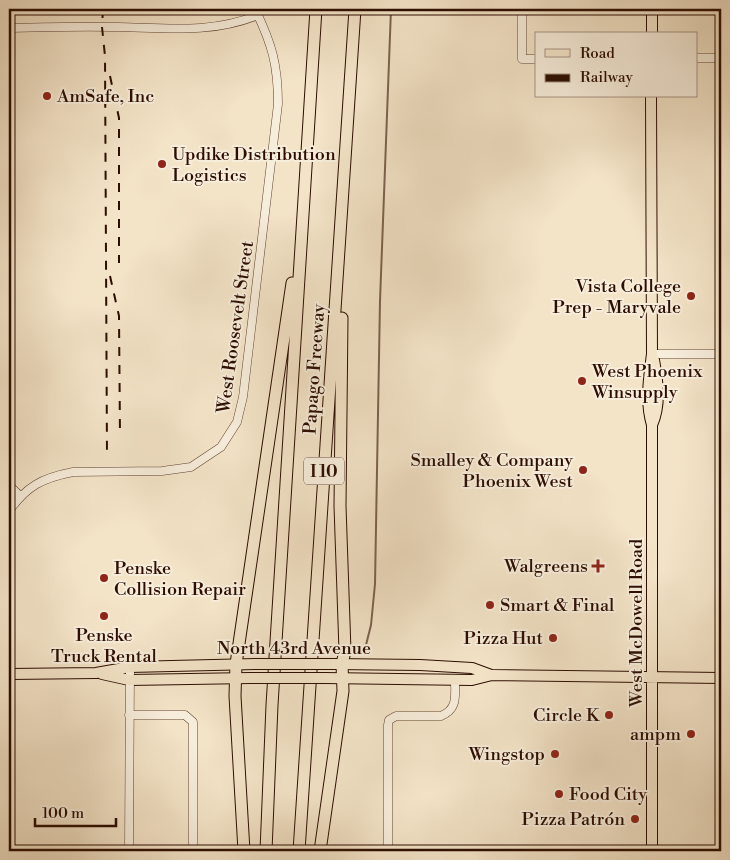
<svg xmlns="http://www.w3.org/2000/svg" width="730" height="860" font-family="'Libre Bodoni',serif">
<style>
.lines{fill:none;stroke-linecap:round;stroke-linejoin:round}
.stream{stroke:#7b624f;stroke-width:2}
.minor-casing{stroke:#5e4232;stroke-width:9}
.major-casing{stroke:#2c0d00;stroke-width:12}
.highway-casing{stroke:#2c0d00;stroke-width:13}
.minor{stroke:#f7eddb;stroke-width:8}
.major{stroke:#f3e3c7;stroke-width:10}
.highway{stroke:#f3e3c7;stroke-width:11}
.rail{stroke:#2c0d00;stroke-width:2;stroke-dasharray:9 9;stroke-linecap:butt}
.major-bridge-casing{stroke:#2c0d00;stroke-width:12;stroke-linecap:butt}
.major-bridge{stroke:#f3e3c7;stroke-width:10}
.poi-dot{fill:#8f2418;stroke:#f7eddb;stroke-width:2}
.labels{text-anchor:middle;stroke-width:4;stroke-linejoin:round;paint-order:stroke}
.shield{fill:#f7eddb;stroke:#695042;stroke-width:1}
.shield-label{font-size:16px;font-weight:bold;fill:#2c0d00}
.poi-label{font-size:18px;fill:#2c0d00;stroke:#f7eddb;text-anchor:end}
.street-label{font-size:18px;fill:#2c0d00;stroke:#f7eddb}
</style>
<rect width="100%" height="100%" fill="#f3e3c7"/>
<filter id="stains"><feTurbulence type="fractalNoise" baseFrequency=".004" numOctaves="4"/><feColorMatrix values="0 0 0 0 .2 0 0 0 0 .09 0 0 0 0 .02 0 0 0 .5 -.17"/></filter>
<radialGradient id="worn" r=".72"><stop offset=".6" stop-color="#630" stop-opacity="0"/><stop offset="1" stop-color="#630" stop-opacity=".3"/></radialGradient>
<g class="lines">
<!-- stream -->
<path class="stream" d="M365,649L371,625L375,584L380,301L391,9"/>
<!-- minor casing -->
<g class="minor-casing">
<path id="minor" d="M522,9V59H536
M9,28C45,27 81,26 117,27C166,28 212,34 258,15
M696,58H721
M652,354H721
M9,485L20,496
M9,511C27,486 42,478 73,472L162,471L191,467L221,447L237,422L243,397L278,104C278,65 272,44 255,9
M129,715H185L193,722V851
M129,851L130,667
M388,851V725L389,720L396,716H441C458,709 455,696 455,680"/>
</g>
<!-- major casing -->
<g class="major-casing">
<path id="major" d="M652,34V9
M651,96L652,354C649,377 645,402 652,425V851
M652,425C661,405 658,382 654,360
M334,664L420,665L472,668L491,675
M9,674L96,673L130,667L255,664
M102,674L129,680L250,678
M324,678L472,680L492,675L721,678"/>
</g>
<!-- highway casing -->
<g class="highway-casing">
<path id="highway" d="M244,851L235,696L236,664L292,283
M266,851L272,705L316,9
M299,851L355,9
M320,851L343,691L342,664L345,651L340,506L342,318"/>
</g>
<!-- minor -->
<use href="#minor" class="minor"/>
<!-- major -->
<use href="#major" class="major"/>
<!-- highway -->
<use href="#highway" class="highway"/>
<!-- rail -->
<path class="rail" d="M103,9L102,27L105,56L107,457
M110,76L119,118V263
M110,276L119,316L120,436"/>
<!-- major-bridge casing -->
<g class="major-bridge-casing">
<path id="major-bridge" d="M255,664H333
M250,678H324"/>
</g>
<!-- major-bridge -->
<use href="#major-bridge" class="major-bridge"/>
</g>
<!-- markers -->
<g class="poi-dot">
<circle cx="47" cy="96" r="5"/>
<circle cx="162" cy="164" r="5"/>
<circle cx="691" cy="296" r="5"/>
<circle cx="582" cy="381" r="5"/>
<circle cx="583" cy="470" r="5"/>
<path d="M595.5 558.5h5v5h5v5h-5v5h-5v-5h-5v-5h5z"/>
<circle cx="104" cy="578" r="5"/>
<circle cx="490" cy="605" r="5"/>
<circle cx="104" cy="616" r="5"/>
<circle cx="553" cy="638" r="5"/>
<circle cx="609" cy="715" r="5"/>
<circle cx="691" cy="734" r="5"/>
<circle cx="555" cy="754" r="5"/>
<circle cx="559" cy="794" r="5"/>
<circle cx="635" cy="819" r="5"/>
</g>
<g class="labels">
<!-- shield labels -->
<rect class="shield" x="304" y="457.5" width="40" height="27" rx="4"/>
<g class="shield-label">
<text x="324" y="477">I 10</text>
</g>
<!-- poi labels -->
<g class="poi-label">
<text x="57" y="102" text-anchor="start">AmSafe, Inc</text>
<text x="172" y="160" text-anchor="start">Updike Distribution<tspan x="172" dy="21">Logistics</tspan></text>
<text x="681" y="292">Vista College<tspan x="681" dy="21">Prep - Maryvale</tspan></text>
<text x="592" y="377" text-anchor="start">West Phoenix<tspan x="592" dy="21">Winsupply</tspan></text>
<text x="573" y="466">Smalley &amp; Company<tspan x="573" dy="21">Phoenix West</tspan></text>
<text x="588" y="572">Walgreens</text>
<text x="114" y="574" text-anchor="start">Penske<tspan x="114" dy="21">Collision Repair</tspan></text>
<text x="500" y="611" text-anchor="start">Smart &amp; Final</text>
<text x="104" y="641" text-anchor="middle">Penske<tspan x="104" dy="21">Truck Rental</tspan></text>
<text x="543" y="644">Pizza Hut</text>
<text x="599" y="721">Circle K</text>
<text x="681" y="740">ampm</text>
<text x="545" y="760">Wingstop</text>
<text x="569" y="800" text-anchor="start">Food City</text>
<text x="625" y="825">Pizza Patrón</text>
</g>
<!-- street labels -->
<g class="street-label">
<text transform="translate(235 327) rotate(-82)" y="6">West Roosevelt Street</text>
<text transform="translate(314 369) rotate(-86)" y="6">Papago Freeway</text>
<text transform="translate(636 623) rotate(-90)" y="6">West McDowell Road</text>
<text x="294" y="654">North 43rd Avenue</text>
</g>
</g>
<!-- margin -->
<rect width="730" height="860" fill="none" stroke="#f3e3c7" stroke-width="30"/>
<rect x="10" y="10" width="710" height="840" fill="none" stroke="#2c0d00" stroke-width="2.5"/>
<rect x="15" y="15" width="700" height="830" fill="none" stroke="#2c0d00"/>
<!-- legend -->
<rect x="535" y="32" width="162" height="65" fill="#f7eddb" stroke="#a69383"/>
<rect x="545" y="49" width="25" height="8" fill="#f3e3c7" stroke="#a69383"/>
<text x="580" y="58" font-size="15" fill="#2c0d00">Road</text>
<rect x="545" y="74" width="25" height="8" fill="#2c0d00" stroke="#a69383"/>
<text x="580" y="82" font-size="15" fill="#2c0d00">Railway</text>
<!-- scale -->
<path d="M35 818v8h81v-8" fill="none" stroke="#2c0d00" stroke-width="2.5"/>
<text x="42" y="818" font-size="15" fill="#2c0d00" stroke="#f7eddb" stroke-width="4" paint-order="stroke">100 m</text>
<rect width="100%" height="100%" filter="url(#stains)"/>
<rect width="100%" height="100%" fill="url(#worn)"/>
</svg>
